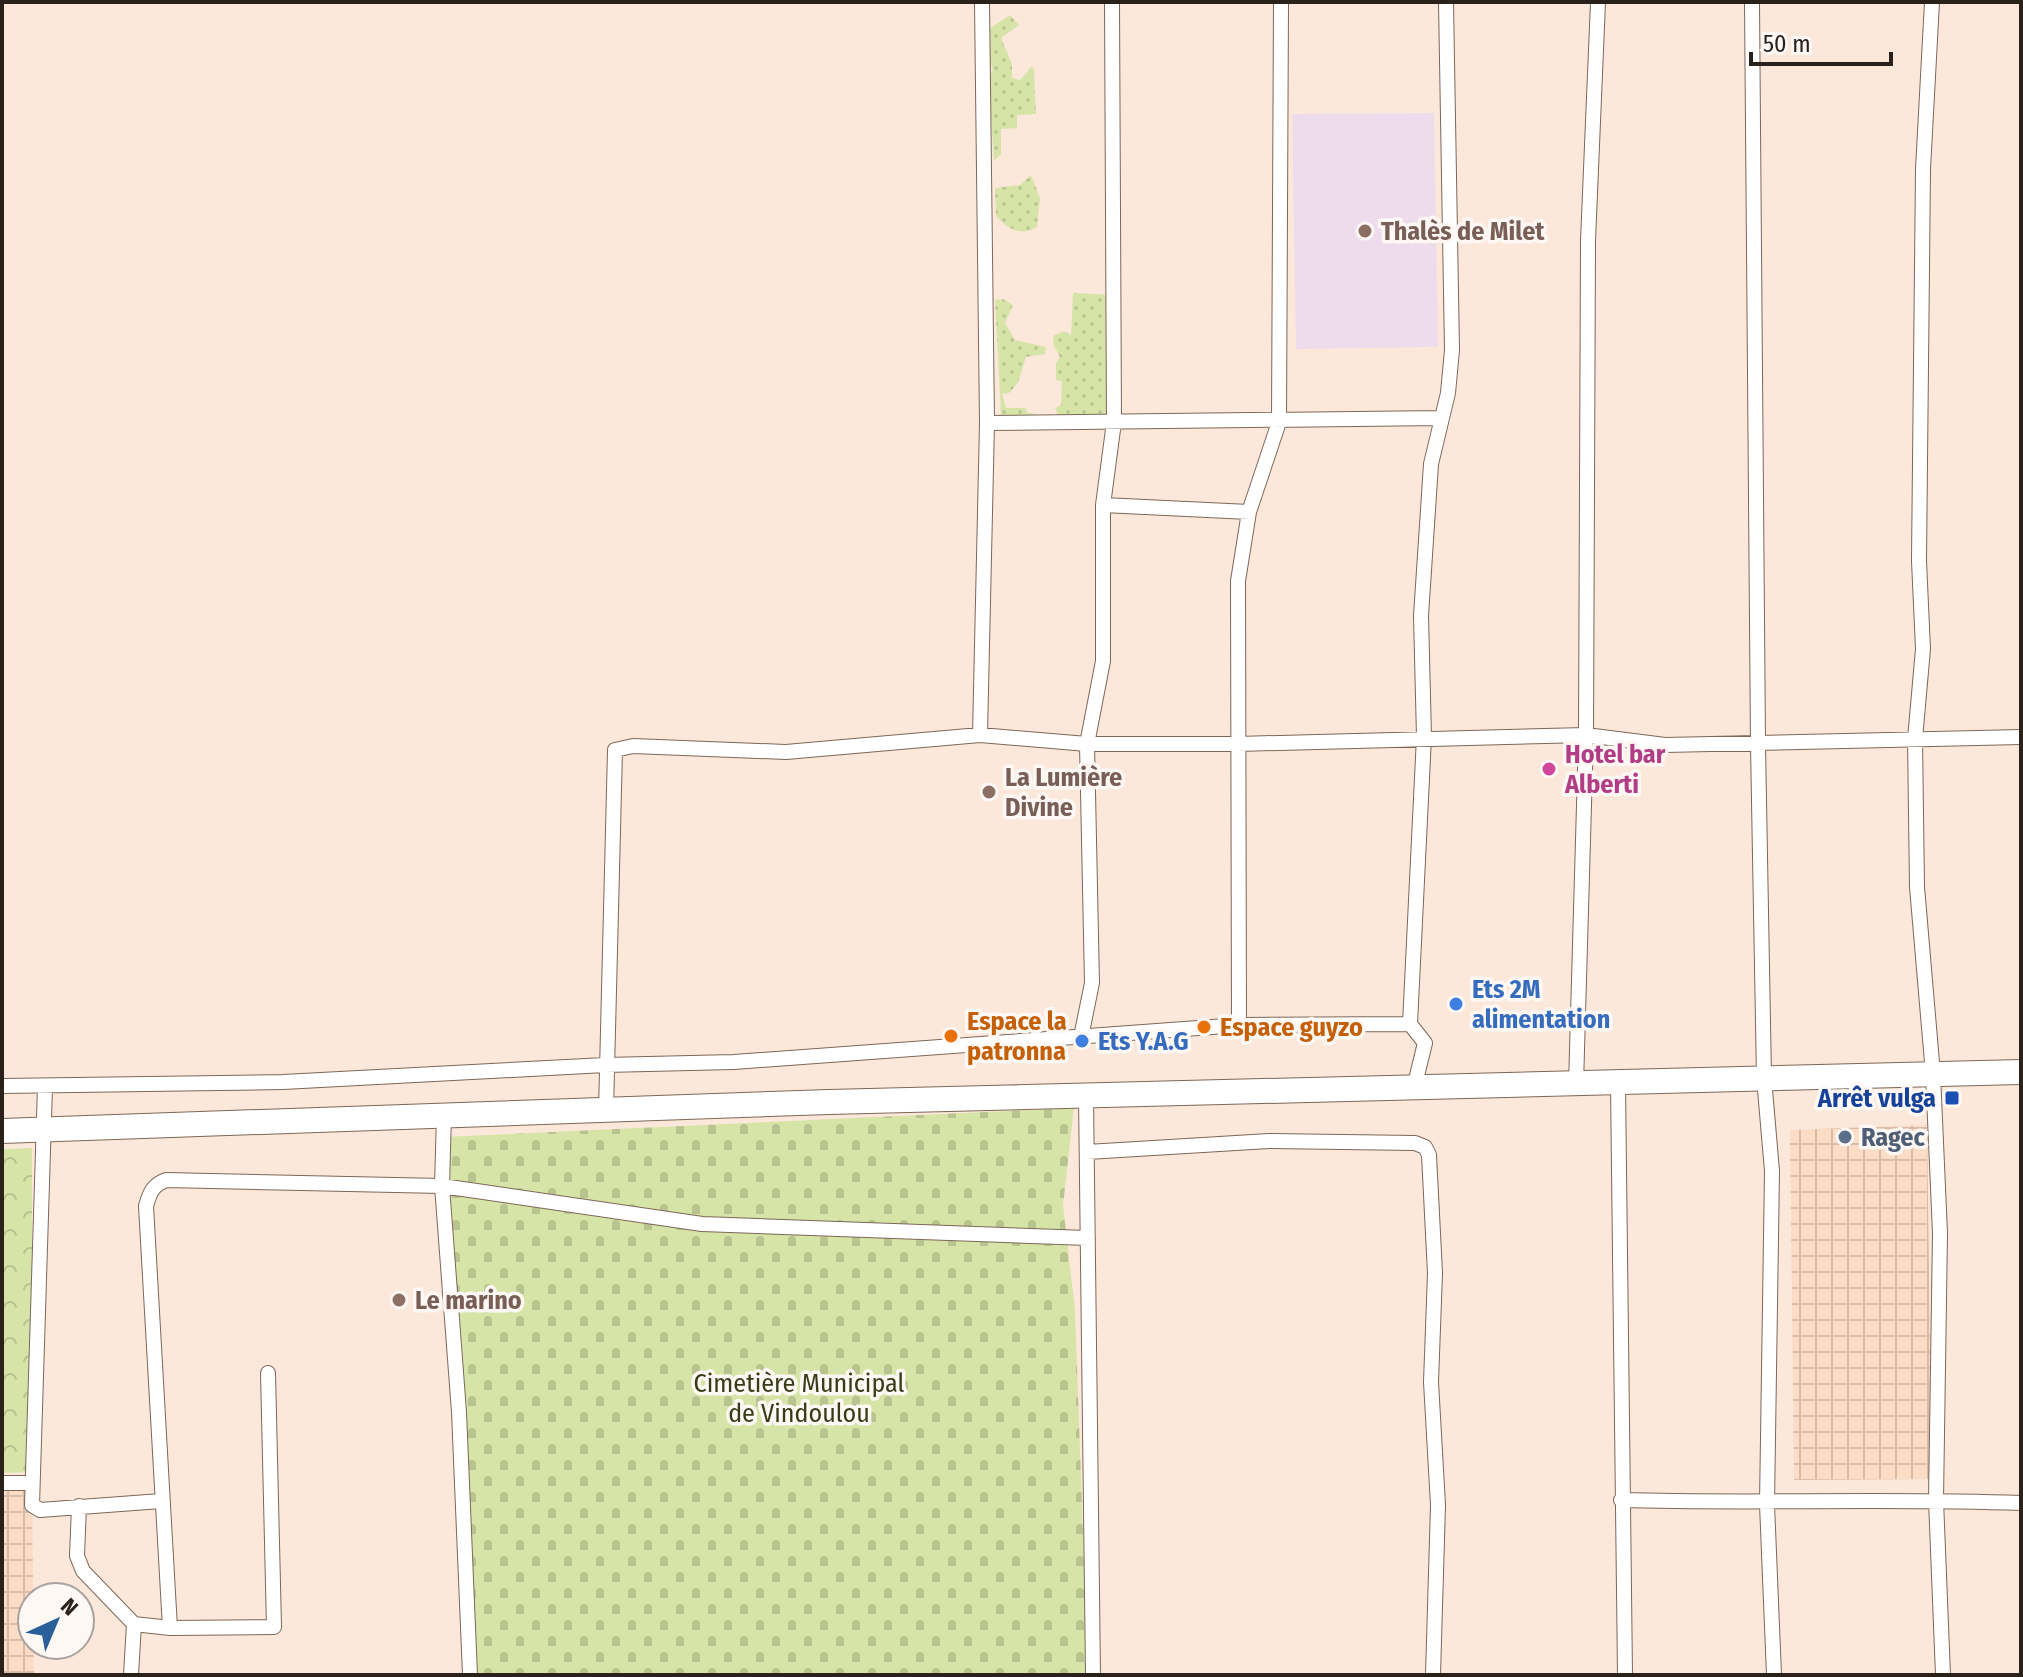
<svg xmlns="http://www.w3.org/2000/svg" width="2023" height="1677" font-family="'Fira Sans Condensed',sans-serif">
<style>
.industrial{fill:url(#industrial-grid)}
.education{fill:#eedced}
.grass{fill:url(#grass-dots)}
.cemetery{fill:url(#cemetery-stones)}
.park{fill:url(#park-crowns)}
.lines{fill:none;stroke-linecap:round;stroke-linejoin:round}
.minor-casing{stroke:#7d6757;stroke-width:16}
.trunk-casing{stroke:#7d6757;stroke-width:26}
.minor{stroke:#fff;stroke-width:14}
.trunk{stroke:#fff;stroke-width:24}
.education-dot{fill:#8d6e63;stroke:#fef8f5;stroke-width:3}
.hotel-dot{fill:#d1479c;stroke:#fef8f5;stroke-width:3}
.shop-dot{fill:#3f7fe0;stroke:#fef8f5;stroke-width:3}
.food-dot{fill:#e8710a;stroke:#fef8f5;stroke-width:3}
.transit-dot{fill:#1a4fb4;stroke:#fef8f5;stroke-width:3}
.service-dot{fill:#5c6f8a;stroke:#fef8f5;stroke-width:3}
.labels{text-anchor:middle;stroke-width:7;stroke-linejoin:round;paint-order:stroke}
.education-label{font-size:26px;font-weight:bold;fill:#785e54;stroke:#fef8f5;text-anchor:start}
.hotel-label{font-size:26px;font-weight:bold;fill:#b23c85;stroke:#fef8f5;text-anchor:start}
.shop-label{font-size:26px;font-weight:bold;fill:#366cbe;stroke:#fef8f5;text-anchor:start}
.food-label{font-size:26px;font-weight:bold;fill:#c56008;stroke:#fef8f5;text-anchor:start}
.transit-label{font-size:26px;font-weight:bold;fill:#164399;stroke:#fef8f5;text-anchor:end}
.service-label{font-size:26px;font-weight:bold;fill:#4e5e75;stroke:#fef8f5;text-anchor:start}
.park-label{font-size:26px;fill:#363d16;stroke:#fef8f5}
</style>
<defs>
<pattern id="industrial-grid" width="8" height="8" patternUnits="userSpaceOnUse" patternTransform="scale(2)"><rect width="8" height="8" fill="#fcdcc5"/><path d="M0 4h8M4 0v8" fill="none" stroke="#d8bca9"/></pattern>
<pattern id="grass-dots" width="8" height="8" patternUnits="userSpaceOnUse" patternTransform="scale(2)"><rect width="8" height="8" fill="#d6e4a8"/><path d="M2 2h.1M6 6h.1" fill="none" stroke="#b8c390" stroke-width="1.8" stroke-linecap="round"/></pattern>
<pattern id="cemetery-stones" width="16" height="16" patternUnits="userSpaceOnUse" patternTransform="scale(2)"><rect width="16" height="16" fill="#d6e4a8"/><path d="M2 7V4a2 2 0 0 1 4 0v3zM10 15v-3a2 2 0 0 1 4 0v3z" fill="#b8c390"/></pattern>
<pattern id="park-crowns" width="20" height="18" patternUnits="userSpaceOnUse" patternTransform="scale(2)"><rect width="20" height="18" fill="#d6e4a8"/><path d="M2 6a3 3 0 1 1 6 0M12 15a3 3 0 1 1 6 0" fill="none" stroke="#b8c390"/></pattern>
</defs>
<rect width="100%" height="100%" fill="#fce8da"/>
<!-- industrial -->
<path class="industrial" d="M1927,1125L1932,1479L1794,1480L1790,1130Z
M2,1483H32L34,1675H2Z"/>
<!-- education -->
<path class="education" d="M1434,113L1438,347L1296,349L1292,114Z"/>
<!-- grass -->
<path class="grass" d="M1010,15L1019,25L1001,38L1012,64V78L1020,80L1032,66L1034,70L1036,114L1017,115V128L1001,129V154L994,161L989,89L985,84L993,70L989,60V29Z
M1031,175L1040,198L1037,227C1020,237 1008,229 996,216L995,188L1020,185Z
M1073,293L1113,295L1108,418L1090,414L1060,419L1055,408L1061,405L1062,381L1056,380V363L1060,357L1054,346L1053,336L1064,331L1071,335Z
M1003,299L1013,305L1005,323L1015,340L1046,347L1045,354L1026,357L1018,383L1009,393L1002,394L1006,408H1026L1027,413H1033L1031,420H1013L1001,415L995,300Z"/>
<!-- cemetery -->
<path class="cemetery" d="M1074,1108L1063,1205L1075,1310L1088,1675H468L443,1137Z"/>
<!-- park -->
<path class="park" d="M32,1148V1472L2,1473V1149Z"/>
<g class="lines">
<!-- minor casing -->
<g class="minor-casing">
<path id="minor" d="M1752,2L1758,745L1764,1078L1772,1171L1767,1504L1774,1675
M1932,2L1923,169L1919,561L1923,649L1915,739L1917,887L1933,1074L1940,1233L1936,1500L1943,1675
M987,423L1441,418
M1103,505L1249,512
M980,735L987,423L982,2
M1239,1025L1238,581L1249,512L1279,422L1281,2
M1081,1037L1092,983L1087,744L1103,661V505L1114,422L1112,2
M1618,1084L1625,1675
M1576,1085L1586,735L1588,241L1598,2
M2,1086L283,1082L605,1065L734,1062L1239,1025L1410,1024
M45,1086L32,1505L40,1510L161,1501
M1414,1088L1425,1043L1410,1024L1424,737L1421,616L1431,464L1448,393L1452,350L1446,2
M1086,1096L1093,1675
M606,1111L615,750L633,746L786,752L980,735L1087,744H1238L1586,735L1665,745L2021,737
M444,1115L442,1186L459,1412L470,1675
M1087,1152L1269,1141L1415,1143L1425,1147L1429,1155L1435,1273L1431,1382L1438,1505L1433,1675
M2,1483H32
M1621,1500C1754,1504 1888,1498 2021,1503
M79,1506L77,1556L83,1571L134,1624L131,1675
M134,1624L170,1628L274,1627L268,1373
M170,1628L146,1206C150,1192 153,1185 166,1180L442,1186L702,1224L1088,1238"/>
</g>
<!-- trunk casing -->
<g class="trunk-casing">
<path id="trunk" d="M2,1131L829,1102L2021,1072"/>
</g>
<!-- minor -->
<use href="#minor" class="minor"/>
<!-- trunk -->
<use href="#trunk" class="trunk"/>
</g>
<!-- markers -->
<g class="education-dot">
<circle cx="1365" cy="231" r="8"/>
<circle cx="989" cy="792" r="8"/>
<circle cx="399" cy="1300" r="8"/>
</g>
<circle class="hotel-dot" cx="1549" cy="769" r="8"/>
<g class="shop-dot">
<circle cx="1456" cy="1004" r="8"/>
<circle cx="1082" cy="1041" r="8"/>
</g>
<g class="food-dot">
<circle cx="1204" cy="1027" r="8"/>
<circle cx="951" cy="1036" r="8"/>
</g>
<rect class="transit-dot" x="1944" y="1090" width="16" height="16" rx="4"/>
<circle class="service-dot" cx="1845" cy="1137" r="8"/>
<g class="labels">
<!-- education labels -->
<g class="education-label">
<text x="1381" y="240">Thalès de Milet</text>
<text x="1005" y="786">La Lumière<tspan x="1005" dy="30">Divine</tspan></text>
<text x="415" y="1309">Le marino</text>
</g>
<!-- hotel labels -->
<g class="hotel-label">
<text x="1565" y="763">Hotel bar<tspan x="1565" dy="30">Alberti</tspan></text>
</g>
<!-- shop labels -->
<g class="shop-label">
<text x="1472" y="998">Ets 2M<tspan x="1472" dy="30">alimentation</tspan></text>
<text x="1098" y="1050">Ets Y.A.G</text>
</g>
<!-- food labels -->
<g class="food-label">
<text x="967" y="1030">Espace la<tspan x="967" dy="30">patronna</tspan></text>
<text x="1220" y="1036">Espace guyzo</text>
</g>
<!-- transit labels -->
<g class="transit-label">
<text x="1936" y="1107">Arrêt vulga</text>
</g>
<!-- service labels -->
<g class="service-label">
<text x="1861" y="1146">Ragec</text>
</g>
<!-- park labels -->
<g class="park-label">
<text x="799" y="1392">Cimetière Municipal<tspan x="799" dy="30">de Vindoulou</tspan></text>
</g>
</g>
<!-- border -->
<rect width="2023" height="1677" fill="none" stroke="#2a211a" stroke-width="8"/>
<!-- north arrow -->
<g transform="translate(56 1621) rotate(44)"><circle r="38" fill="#fef8f5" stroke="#a9a29d" stroke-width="2"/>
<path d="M0-6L14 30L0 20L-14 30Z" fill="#296099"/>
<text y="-12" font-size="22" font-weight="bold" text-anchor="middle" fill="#2a211a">N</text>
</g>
<!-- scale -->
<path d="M1751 52v12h140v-12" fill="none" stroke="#2a211a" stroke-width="4"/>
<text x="1763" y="52" font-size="24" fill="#2a211a" stroke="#fef8f5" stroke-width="6" paint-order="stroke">50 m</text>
</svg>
